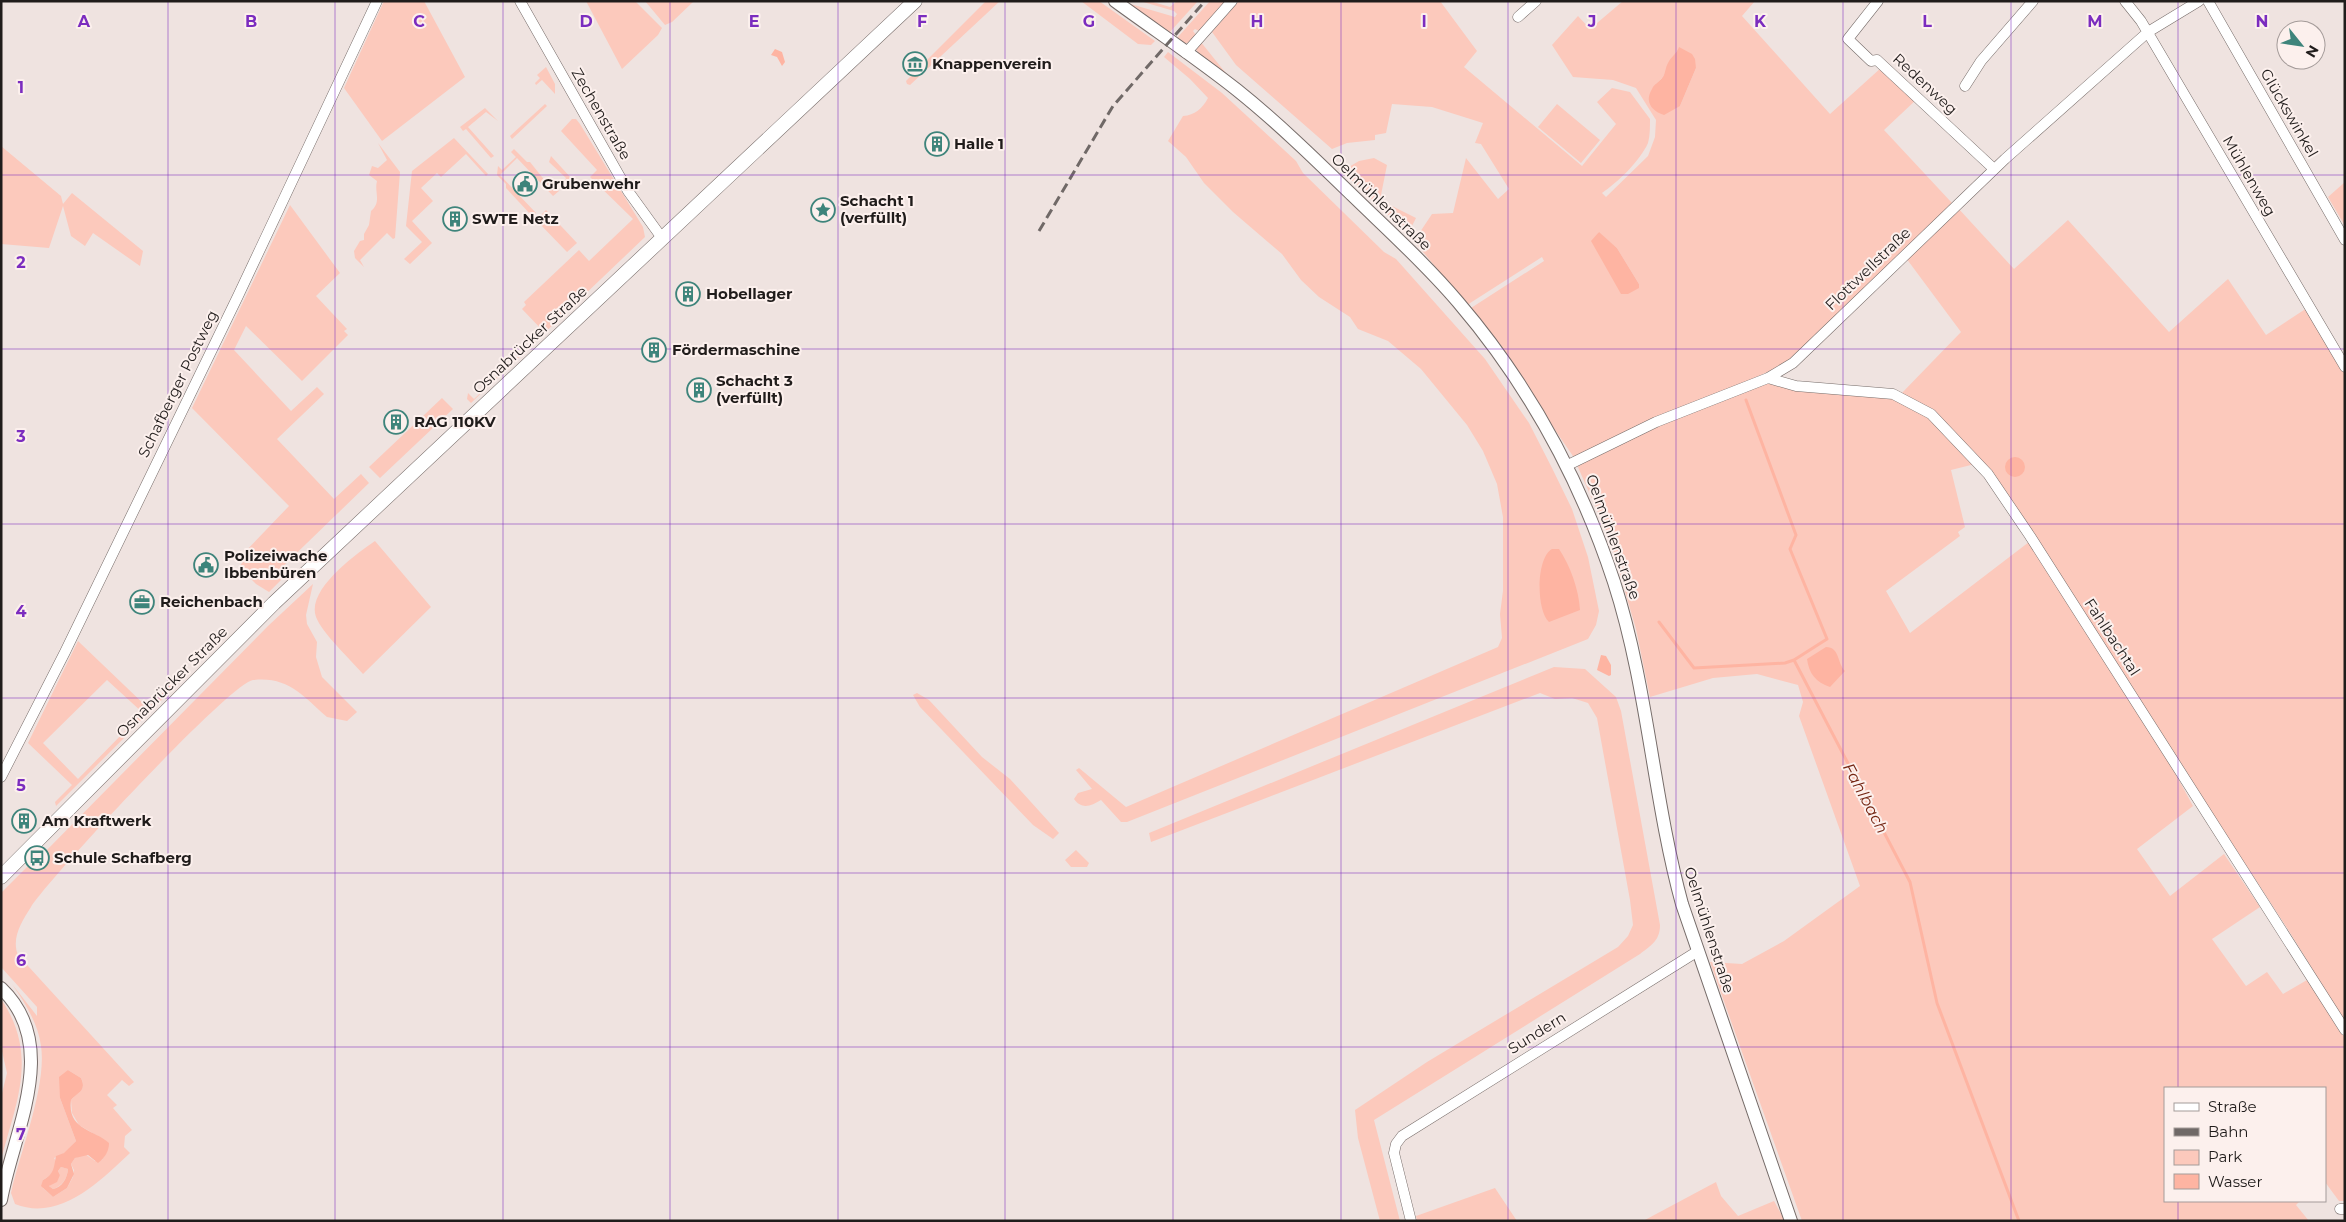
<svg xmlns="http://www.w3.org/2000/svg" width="2346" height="1222" font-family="Montserrat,sans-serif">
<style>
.green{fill:#fcc9bc;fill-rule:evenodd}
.water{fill:#feb4a2;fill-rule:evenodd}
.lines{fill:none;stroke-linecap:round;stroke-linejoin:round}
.stream{stroke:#feb4a2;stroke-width:3}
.minor-casing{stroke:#756b68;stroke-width:11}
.tertiary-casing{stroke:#756b68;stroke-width:14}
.secondary-casing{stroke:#756b68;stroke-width:15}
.minor{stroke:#fff;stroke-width:10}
.tertiary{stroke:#fff;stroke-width:12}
.secondary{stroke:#fff;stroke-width:14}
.rail{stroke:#706967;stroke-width:3;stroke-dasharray:10 5;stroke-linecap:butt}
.grid{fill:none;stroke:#7b2cbf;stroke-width:1;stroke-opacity:0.55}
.labels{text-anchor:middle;stroke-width:4;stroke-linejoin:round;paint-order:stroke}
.poi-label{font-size:15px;font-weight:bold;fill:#201c1b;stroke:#fcf0ed;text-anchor:start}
.street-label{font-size:15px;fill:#201c1b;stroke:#fcf0ed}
.water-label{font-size:16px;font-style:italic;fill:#752613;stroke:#fcf0ed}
.grid-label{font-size:16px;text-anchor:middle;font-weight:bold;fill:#7b2cbf;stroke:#fcf0ed;stroke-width:4;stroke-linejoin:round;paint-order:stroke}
</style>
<rect width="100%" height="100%" fill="#efe3e0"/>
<!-- green -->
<path class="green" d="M384,1H424L465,77L382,141L344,88Z
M586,1H635L662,28L658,35L622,69Z
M645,1H692L693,2L672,22L665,25Z
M986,1H1000L910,85L907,84L906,81Z
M1081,1H1099L1155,41L1151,45L1138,44Z
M1140,1H1150L1170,7L1177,1H1198L1169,33L1127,3L1175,17L1177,14L1174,11Z
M1210,1H1226L1199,31L1195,29L1193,31L1196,35L1191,42L1182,44L1177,38Z
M1239,1H1440L1477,51L1464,67L1582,166L1616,124L1597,102L1612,88L1630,92L1650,119C1650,127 1650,136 1648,143C1640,161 1618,182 1602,193L1606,197L1648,156L1655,137L1656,120L1636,88L1613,80L1573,77L1552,45L1578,16L1590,29L1623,1H1755L1742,16L1830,114L1882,67L1917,99L1884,130L1952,203L1799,353L1785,364L1575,459L1471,308L1544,261L1542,257L1467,305L1414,241L1432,214L1453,213L1466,158L1498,199L1509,189L1481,144L1475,143L1483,123L1432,107L1392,104L1386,133L1375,135V140L1347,143L1332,149L1236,65L1212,32ZM1677,51L1696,68L1680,106L1656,84C1667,76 1668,62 1677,51ZM1598,232L1617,248L1639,284V288Z
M1200,41L1229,77L1200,56L1196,49Z
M1168,52L1222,93L1296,161L1303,173L1384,252L1396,259L1485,359L1529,423L1552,468L1572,509L1588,557L1599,611L1596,625L1588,639L1127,822H1121L1101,800C1091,806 1082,810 1074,799L1078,793L1092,789L1076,770L1079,768L1126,807L1498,647L1502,638L1500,614L1503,591V517L1497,484L1483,451L1467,425L1421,369L1388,341L1358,329L1350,317L1319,297L1301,280L1282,254L1233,212L1204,183L1186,157L1168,141L1183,116C1195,115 1202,109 1208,98L1190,79L1164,57Z
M546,67L555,84V94L542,80L536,85L535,83L540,78L537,75Z
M545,104L547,106L512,139L510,136Z
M1557,104L1600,140L1581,163L1538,127Z
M485,108L498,121L486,112L468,127L494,156L491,158L466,129L463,131L460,127Z
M572,119H576L580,124L643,227L645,237L471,403L467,399L468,393L474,399L544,332L522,309L526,305L524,302L579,250L589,261L633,219L590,177L597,170L561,131Z
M454,138L488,174L486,176L466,154L441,177L437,173L421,188L433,201L412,221L432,243L410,264L404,259L422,242L406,226L412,171Z
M378,143L400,172L395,238L393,239L387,233L360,260L364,267L355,258L354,251L360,241L364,240V234L369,225L371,211C382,202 374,192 377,181L369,175L372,166L378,168L387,160Z
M1,146L61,196L63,204L72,193L143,251L140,266L93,233L85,246L71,236L63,206L49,248L1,244Z
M514,149L527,162H530L546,182H549L554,191L557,188L559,191L553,196L517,158L500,175L536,213L532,216L506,188V184L497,175L498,166L502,170L516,157L511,152Z
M551,156L572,179L566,185L564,182L566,178L549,162Z
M1374,158L1387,165L1380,200L1416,218L1408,234L1342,171L1359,161Z
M2345,182V226L2328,197Z
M290,205L340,273L316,296L347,329L344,331L348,335L302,381L246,326L234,350L291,411L317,387L324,394L277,439L334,499L361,474L369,483L275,574L281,580L269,592L256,584L239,567L245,559L242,555L289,506L192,408Z
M1958,208L2014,269L2068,220L2169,332L2228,279L2266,335L2307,308L2345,374V1022L2289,931L2018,515L1931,411L1900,395L1961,332L1906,258Z
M546,210L577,243L567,252L536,220Z
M1767,381L1892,397L1927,414L1975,464L1951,470L1965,527L1958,532L1960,536L1886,591L1910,633L2029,542L2174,771L2193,806L2137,849L2170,896L2224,854L2260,907L2212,939L2246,986L2267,972L2283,994L2307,980L2345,1038V1201H2339L2325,1182V1088H2165V1201H2300L2296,1205L2309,1221H1802L1710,962L1742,964L1784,941L1860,886L1799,716L1803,702L1798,685L1757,674L1713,678L1650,697L1636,629L1609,537L1577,465L1655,425Z
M442,398L453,409L380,478L369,467Z
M375,541L431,607L363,674C351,660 322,633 316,617C306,590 356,554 375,541Z
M313,584L306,615L307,624L317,642L316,657L322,677L357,712L347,721L327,717C303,696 288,676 253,680C229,684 51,876 31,907C22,921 11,938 18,955L134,1082L129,1086L122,1080L107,1095L117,1105L113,1108L132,1130L125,1136L124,1147L130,1153C100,1181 60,1222 15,1204L11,1193C20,1152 47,1086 41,1046C38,1023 25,1003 12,984L37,1016V1007L1,967V893L37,857L39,858L268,626ZM68,1070L81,1078C87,1091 78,1091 71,1100L72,1113L79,1125L101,1138L107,1152L102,1160L95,1161L85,1154L75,1158L71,1164L74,1170L73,1177L67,1188L53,1197L43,1188V1180C51,1176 60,1167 54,1158L65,1153L76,1141L60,1098Z
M78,641L148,708L171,684L173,689L139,722L134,721L143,713L107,680L43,743L78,779L128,728L131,731L56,806L55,802L72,785L28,743Z
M1554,667L1585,669L1616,697L1621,711L1660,925C1660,940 1652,945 1640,954L1374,1120L1400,1221H1380L1358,1138L1355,1110L1427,1062L1618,947L1628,936L1633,925L1630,900L1597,718L1588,703L1572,698L1555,699L1540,693L1151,842L1149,833Z
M917,693L929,700L982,757L1010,779L1059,833L1053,839L1033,825L920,707L913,695Z
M1076,850L1089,863L1087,867H1071L1065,860Z
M1,999C39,1055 16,1102 1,1160V1097L7,1073L1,1047Z
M61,1167L68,1169C67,1179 62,1186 53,1189L49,1186L60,1175L58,1171Z
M1716,1182L1721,1196L1738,1216L1774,1201L1785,1221H1643Z
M1495,1188L1517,1221H1417L1416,1216Z"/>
<!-- water -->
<path class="water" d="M1679,47L1692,54L1695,59L1696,68L1680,106L1664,115C1652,111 1644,102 1652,89C1654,84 1659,82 1662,78C1666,73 1665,68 1668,63C1671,57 1677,53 1679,47Z
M775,49L782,52L785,62L782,66L777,57L771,55Z
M1599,232L1617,248L1639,284V288L1628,294H1621L1591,241Z
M2005 467a10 10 0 1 1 20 0a10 10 0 1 1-20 0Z
M1552,549H1559C1570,565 1579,590 1580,610L1549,622C1536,610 1536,558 1552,549Z
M1826,647C1840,647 1837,663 1845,671L1830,687C1816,682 1809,674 1807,659Z
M1601,655L1606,656L1611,665V675L1609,676L1597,670Z
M68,1070L81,1078C87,1091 78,1092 71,1100C67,1130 94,1129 109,1143C109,1151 105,1158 98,1163L88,1155L75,1158L71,1164L74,1174L67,1188L53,1197L41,1186L43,1180C55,1174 54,1165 56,1156L64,1153L76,1141L60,1098L59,1077ZM61,1167L68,1169C67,1179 62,1187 53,1189L49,1186L57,1182L60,1175L58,1171Z"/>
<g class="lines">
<!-- stream -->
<path class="stream" d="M1746,400L1796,535L1790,549L1827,639L1794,660L1910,882L1937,1003L2019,1221
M1659,622L1694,668L1785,663L1794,660"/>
<!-- minor casing -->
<g class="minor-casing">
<path id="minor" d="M520,1L628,191L662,238
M1878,1L1848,39L1871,61L1877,60L1994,169
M2125,1L2141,21L2345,367
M2208,1L2345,240
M1518,17L1536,1
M1186,53L1232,1
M1965,86L1981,61L2033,1
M1768,378L1796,386L1893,394L1931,414L1988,474L2030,536L2345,1030
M1568,465L1656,422L1768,378L1793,363L2005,159L2148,32L2199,1
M1,777L65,652L238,296L377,1
M2340,1209H2345
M1411,1221L1394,1153L1396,1144L1402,1136L1698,951"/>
</g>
<!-- tertiary casing -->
<g class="tertiary-casing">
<path id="tertiary" d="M1115,1C1156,31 1198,59 1237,90C1277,122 1315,159 1352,195C1388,230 1426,264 1458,302C1529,385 1580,479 1614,582C1648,687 1653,798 1682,904L1791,1221
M1,988C62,1046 13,1132 1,1200"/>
</g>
<!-- secondary casing -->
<g class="secondary-casing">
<path id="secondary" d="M1,877L274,603L915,1"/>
</g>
<!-- minor -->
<use href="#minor" class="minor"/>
<!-- tertiary -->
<use href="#tertiary" class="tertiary"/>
<!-- secondary -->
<use href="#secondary" class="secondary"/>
<!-- rail -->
<path class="rail" d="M1039,231L1113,106L1205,1"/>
</g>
<!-- grid -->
<path class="grid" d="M168,1V1221M335,1V1221M503,1V1221M670,1V1221M838,1V1221M1005,1V1221M1173,1V1221M1341,1V1221M1508,1V1221M1676,1V1221M1843,1V1221M2011,1V1221M2178,1V1088M1,175H2345M1,349H2345M1,524H2345M1,698H2345M1,873H2345M1,1047H2345M2178,1201V1221"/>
<!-- icons -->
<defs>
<g id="museum-ring" transform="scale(1.25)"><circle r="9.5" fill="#fcf0ed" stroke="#3e847b" stroke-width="1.5"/><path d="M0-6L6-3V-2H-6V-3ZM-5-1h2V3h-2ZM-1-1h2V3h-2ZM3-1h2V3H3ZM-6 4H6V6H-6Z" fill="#3e847b"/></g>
<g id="building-ring" transform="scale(1.25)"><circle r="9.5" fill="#fcf0ed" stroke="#3e847b" stroke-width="1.5"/><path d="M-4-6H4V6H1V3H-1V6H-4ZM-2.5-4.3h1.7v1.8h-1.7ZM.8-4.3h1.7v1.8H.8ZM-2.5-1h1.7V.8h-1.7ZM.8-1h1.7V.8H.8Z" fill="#3e847b"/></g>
<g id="civic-ring" transform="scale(1.25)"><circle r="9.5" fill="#fcf0ed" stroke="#3e847b" stroke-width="1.5"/><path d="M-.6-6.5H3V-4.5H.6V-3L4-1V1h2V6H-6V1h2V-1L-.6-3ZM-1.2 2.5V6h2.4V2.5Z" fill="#3e847b"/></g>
<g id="sight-ring" transform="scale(1.25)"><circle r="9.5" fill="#fcf0ed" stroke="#3e847b" stroke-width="1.5"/><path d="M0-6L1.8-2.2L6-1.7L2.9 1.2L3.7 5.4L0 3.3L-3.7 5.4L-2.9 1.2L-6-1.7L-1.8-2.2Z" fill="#3e847b"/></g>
<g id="office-ring" transform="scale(1.25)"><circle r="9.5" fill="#fcf0ed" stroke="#3e847b" stroke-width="1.5"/><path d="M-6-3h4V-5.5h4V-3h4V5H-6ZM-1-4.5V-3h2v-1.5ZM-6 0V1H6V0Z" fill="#3e847b"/></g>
<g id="bus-ring" transform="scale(1.25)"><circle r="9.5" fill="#fcf0ed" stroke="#3e847b" stroke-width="1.5"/><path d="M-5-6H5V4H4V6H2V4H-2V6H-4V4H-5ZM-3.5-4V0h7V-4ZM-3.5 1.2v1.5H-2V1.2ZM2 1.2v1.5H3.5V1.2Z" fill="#3e847b"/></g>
</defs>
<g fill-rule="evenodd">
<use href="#museum-ring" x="915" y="64"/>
<use href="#building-ring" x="937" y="144"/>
<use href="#civic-ring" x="525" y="184"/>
<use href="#sight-ring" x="823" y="210"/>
<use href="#building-ring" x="455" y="219"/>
<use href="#building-ring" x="688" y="294"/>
<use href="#building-ring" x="654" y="350"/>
<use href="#building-ring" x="699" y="390"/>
<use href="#building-ring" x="396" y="422"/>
<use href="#civic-ring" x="206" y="565"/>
<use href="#office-ring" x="142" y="602"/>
<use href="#building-ring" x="24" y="821"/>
<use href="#bus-ring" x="37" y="858"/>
</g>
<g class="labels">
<!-- poi labels -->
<g class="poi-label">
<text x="932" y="69">Knappenverein</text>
<text x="954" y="149">Halle 1</text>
<text x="542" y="189">Grubenwehr</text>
<text x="840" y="206">Schacht 1<tspan x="840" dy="17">(verfüllt)</tspan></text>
<text x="472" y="224">SWTE Netz</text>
<text x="706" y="299">Hobellager</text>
<text x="672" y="355">Fördermaschine</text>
<text x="716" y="386">Schacht 3<tspan x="716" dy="17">(verfüllt)</tspan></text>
<text x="414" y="427">RAG 110KV</text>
<text x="224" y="561">Polizeiwache<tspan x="224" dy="17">Ibbenbüren</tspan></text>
<text x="160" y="607">Reichenbach</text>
<text x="42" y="826">Am Kraftwerk</text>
<text x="54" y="863">Schule Schafberg</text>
</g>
<!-- street labels -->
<g class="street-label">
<text transform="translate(1925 84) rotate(43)" y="5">Redenweg</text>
<text transform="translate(2289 113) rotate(60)" y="5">Glückswinkel</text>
<text transform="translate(601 114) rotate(60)" y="5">Zechenstraße</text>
<text transform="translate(2249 176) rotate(60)" y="5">Mühlenweg</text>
<text transform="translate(1381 202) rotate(44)" y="5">Oelmühlenstraße</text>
<text transform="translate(1868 269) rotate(-44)" y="5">Flottwellstraße</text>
<text transform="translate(530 340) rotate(-43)" y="5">Osnabrücker Straße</text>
<text transform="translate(178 384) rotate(-64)" y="5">Schafberger Postweg</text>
<text transform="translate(1613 537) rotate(70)" y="5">Oelmühlenstraße</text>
<text transform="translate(2112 637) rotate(57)" y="5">Fahlbachtal</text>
<text transform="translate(172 682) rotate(-45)" y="5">Osnabrücker Straße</text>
<text transform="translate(1709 930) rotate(72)" y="5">Oelmühlenstraße</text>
<text transform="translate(1537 1033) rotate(-32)" y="5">Sundern</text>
</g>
<!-- water labels -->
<g class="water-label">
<text transform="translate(1866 798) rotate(62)" y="6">Fahlbach</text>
</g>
</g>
<g class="grid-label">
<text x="84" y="27">A</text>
<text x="251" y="27">B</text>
<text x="419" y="27">C</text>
<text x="586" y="27">D</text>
<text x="754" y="27">E</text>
<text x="922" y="27">F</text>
<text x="1089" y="27">G</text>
<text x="1257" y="27">H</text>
<text x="1424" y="27">I</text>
<text x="1592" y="27">J</text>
<text x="1760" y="27">K</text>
<text x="1927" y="27">L</text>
<text x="2095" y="27">M</text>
<text x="2262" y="27">N</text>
<text x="21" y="93">1</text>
<text x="21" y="268">2</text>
<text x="21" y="442">3</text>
<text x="21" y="617">4</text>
<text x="21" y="791">5</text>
<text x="21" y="966">6</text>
<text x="21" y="1140">7</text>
</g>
<!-- border -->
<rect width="2346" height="1222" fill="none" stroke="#201c1b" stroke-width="5"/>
<!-- legend -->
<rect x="2164" y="1087" width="162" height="115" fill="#fcf0ed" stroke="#a49b99"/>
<rect x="2174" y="1103" width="25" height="8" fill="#ffffff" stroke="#a49b99"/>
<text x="2208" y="1112" font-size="15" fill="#201c1b">Straße</text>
<rect x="2174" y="1128" width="25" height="8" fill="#706967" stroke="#a49b99"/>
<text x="2208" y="1137" font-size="15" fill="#201c1b">Bahn</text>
<rect x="2174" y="1150" width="25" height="15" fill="#fcc9bc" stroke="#a49b99"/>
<text x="2208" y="1162" font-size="15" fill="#201c1b">Park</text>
<rect x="2174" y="1174" width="25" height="15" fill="#feb4a2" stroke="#a49b99"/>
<text x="2208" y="1187" font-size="15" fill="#201c1b">Wasser</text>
<!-- north arrow -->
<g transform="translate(2301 45) rotate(120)"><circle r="24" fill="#fcf0ed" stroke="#a49b99"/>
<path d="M0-4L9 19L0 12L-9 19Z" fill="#3e847b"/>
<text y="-8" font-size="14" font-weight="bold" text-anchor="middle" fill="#201c1b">N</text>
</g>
</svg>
